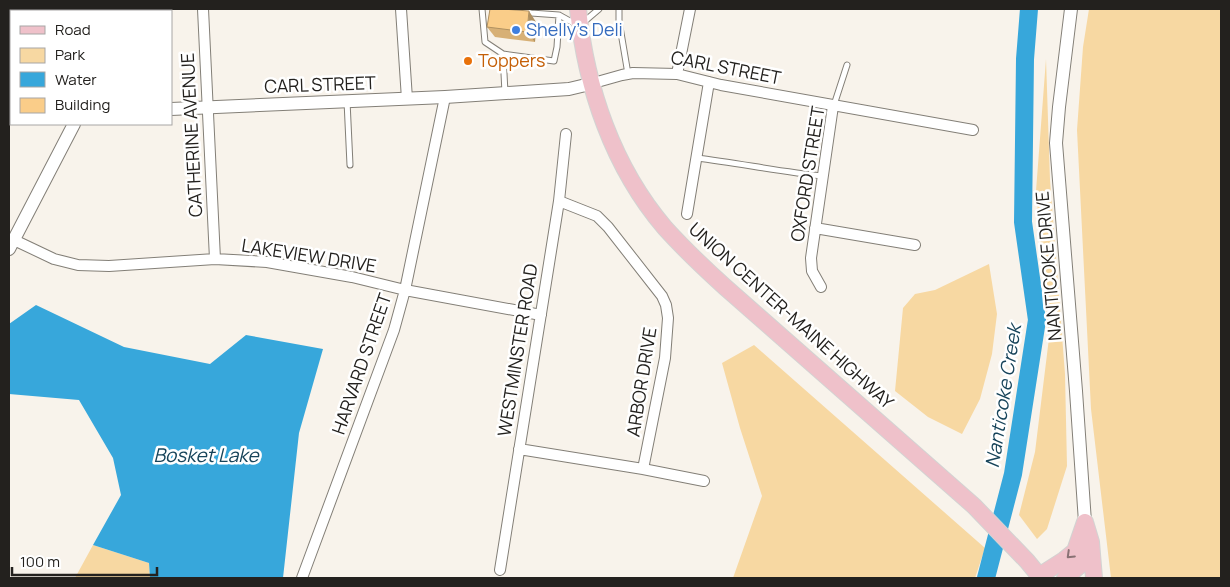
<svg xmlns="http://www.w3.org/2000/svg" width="1230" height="587" font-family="Manrope,sans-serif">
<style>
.green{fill:#f7d8a2}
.water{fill:#37a7db}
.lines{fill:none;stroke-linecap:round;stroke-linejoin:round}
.river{stroke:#37a7db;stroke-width:18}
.service-casing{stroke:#837f77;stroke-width:7}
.minor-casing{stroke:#837f77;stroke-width:12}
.tertiary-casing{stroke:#837f77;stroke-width:14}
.primary-casing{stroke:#d3d3d2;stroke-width:18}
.service{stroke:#fff;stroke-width:5}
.minor{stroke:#fff;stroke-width:10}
.tertiary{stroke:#fff;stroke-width:12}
.primary{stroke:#efc1ca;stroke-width:16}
.wall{fill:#d7b076}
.shaded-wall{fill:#af9060}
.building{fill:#facd89;stroke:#af9060}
.oneway{stroke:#897174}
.shop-dot{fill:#3f7fe0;stroke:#fff;stroke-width:2}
.food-dot{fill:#e8710a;stroke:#fff;stroke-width:2}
.labels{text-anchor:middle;stroke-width:5;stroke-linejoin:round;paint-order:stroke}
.shop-label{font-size:18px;fill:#366cbe;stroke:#fff;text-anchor:start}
.food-label{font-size:18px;fill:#c56008;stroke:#fff;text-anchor:start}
.street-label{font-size:18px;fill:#23211e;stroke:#fff}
.water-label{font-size:19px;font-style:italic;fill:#17445a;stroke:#fff}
</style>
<rect width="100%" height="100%" fill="#f8f3eb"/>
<!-- green -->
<path class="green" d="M1089,9H1221V578H1111L1091,409L1077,130L1083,47Z
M1046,59L1050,180L1065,374L1067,466L1047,529L1037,539L1019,515L1035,452L1049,338L1036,191Z
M989,264L997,314L992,354L980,399L962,434L928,417L895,391L903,308L915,294L935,290Z
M754,345L985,548L975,578H733L762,496L740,428L722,363Z
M93,545L149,563L150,578H75Z"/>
<!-- water -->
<path class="water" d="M36,305L124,347L210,364L246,335L323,349L299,433L283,578H150L149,563L93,545L121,495L113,458L79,400L9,394V324Z"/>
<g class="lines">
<!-- river -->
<path class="river" d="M986,578L1013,474L1037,320L1023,222L1025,59L1029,9"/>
<!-- service casing -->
<g class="service-casing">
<path id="service" d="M482,9L485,42L503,54L505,93
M511,9L531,13L559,15L579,26L599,9
M619,9V21L628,74
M503,54L554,61L557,47L559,15
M347,101L350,165
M834,105L847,65
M696,158C739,163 780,172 823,176"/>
</g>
<!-- minor casing -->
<g class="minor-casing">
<path id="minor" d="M70,9V11
M203,9L215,259
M401,9L407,99
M677,74L690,9
M590,84L622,75L633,73L677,74L721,85L973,130
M9,116H11
M559,201L597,216L608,227L662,296L666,305L668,318L665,358L643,469
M687,214L709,82
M815,228L915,245
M14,240L54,259L78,265L109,266L215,259L267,262L352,277L405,290L541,315
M821,287L812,271L811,258L833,106
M519,449L643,469L704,481
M500,570L559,201L566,134
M302,578L394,330L405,290L445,97"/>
</g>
<!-- tertiary casing -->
<g class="tertiary-casing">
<path id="tertiary" d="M1071,9L1059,107L1056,143L1076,391L1085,522
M171,109L445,97L569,89L590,84
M9,249L74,124"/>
</g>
<!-- primary casing -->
<g class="primary-casing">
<path id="primary" d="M578,9C586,88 613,167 665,228C684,249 704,268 725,287L974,506L1027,561L1041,578
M1085,522L1091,542L1094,578
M1039,576L1064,560L1075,551L1085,522
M1065,578L1085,561L1090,545"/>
</g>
<!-- service -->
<use href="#service" class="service"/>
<!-- minor -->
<use href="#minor" class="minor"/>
<!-- tertiary -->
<use href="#tertiary" class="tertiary"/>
<!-- primary -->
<use href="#primary" class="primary"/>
</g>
<!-- wall -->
<path class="wall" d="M536,22L535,42L495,37L487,27Z"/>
<!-- shaded-wall -->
<path class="shaded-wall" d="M529,11L536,22L535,42L527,32Z"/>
<!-- building -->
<path class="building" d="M490,9H502L529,11L527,32L487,27Z"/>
<!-- one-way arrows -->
<defs><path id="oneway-chevron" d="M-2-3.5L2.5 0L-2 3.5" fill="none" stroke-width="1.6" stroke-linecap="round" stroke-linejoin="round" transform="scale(1.25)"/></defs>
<use class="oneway" href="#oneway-chevron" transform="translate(1070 555) rotate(136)"/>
<!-- markers -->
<circle class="shop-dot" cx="516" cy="30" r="5"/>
<circle class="food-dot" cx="468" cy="61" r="5"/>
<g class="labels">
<!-- shop labels -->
<g class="shop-label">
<text x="526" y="36">Shelly's Deli</text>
</g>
<!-- food labels -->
<g class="food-label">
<text x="478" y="67">Toppers</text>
</g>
<!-- street labels -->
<g class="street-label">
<text transform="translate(726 68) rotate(11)" y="6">CARL STREET</text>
<text transform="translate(320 85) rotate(-2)" y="6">CARL STREET</text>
<text transform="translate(192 135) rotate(-93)" y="6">CATHERINE AVENUE</text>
<text transform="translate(808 174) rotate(-81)" y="6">OXFORD STREET</text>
<text transform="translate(309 256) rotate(9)" y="6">LAKEVIEW DRIVE</text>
<text transform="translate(1049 266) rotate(-95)" y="6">NANTICOKE DRIVE</text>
<text transform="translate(791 316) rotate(42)" y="6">UNION CENTER-MAINE HIGHWAY</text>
<text transform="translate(518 350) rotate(-81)" y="6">WESTMINSTER ROAD</text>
<text transform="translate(362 364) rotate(-71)" y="6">HARVARD STREET</text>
<text transform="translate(642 382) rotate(-81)" y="6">ARBOR DRIVE</text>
</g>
<!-- water labels -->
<g class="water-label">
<text transform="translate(1003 396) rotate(-81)" y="7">Nanticoke Creek</text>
<text x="206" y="462">Bosket Lake</text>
</g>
</g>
<!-- border -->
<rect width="1230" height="587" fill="none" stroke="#23211e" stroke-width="20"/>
<!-- legend -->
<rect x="10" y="10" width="162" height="115" fill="#ffffff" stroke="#a7a6a5"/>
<rect x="20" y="26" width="25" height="8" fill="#efc1ca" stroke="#a7a6a5"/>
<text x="55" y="35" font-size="15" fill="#23211e">Road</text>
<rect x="20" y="48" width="25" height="15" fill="#f7d8a2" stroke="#a7a6a5"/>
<text x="55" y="60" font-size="15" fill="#23211e">Park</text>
<rect x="20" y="72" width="25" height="15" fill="#37a7db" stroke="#a7a6a5"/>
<text x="55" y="85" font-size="15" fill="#23211e">Water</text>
<rect x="20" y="98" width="25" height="15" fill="#facd89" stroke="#a7a6a5"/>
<text x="55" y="110" font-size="15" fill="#23211e">Building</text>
<!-- scale -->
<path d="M12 567v8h145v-8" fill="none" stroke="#23211e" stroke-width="2.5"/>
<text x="20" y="567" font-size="15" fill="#23211e" stroke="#ffffff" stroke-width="4" paint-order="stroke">100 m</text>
</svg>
